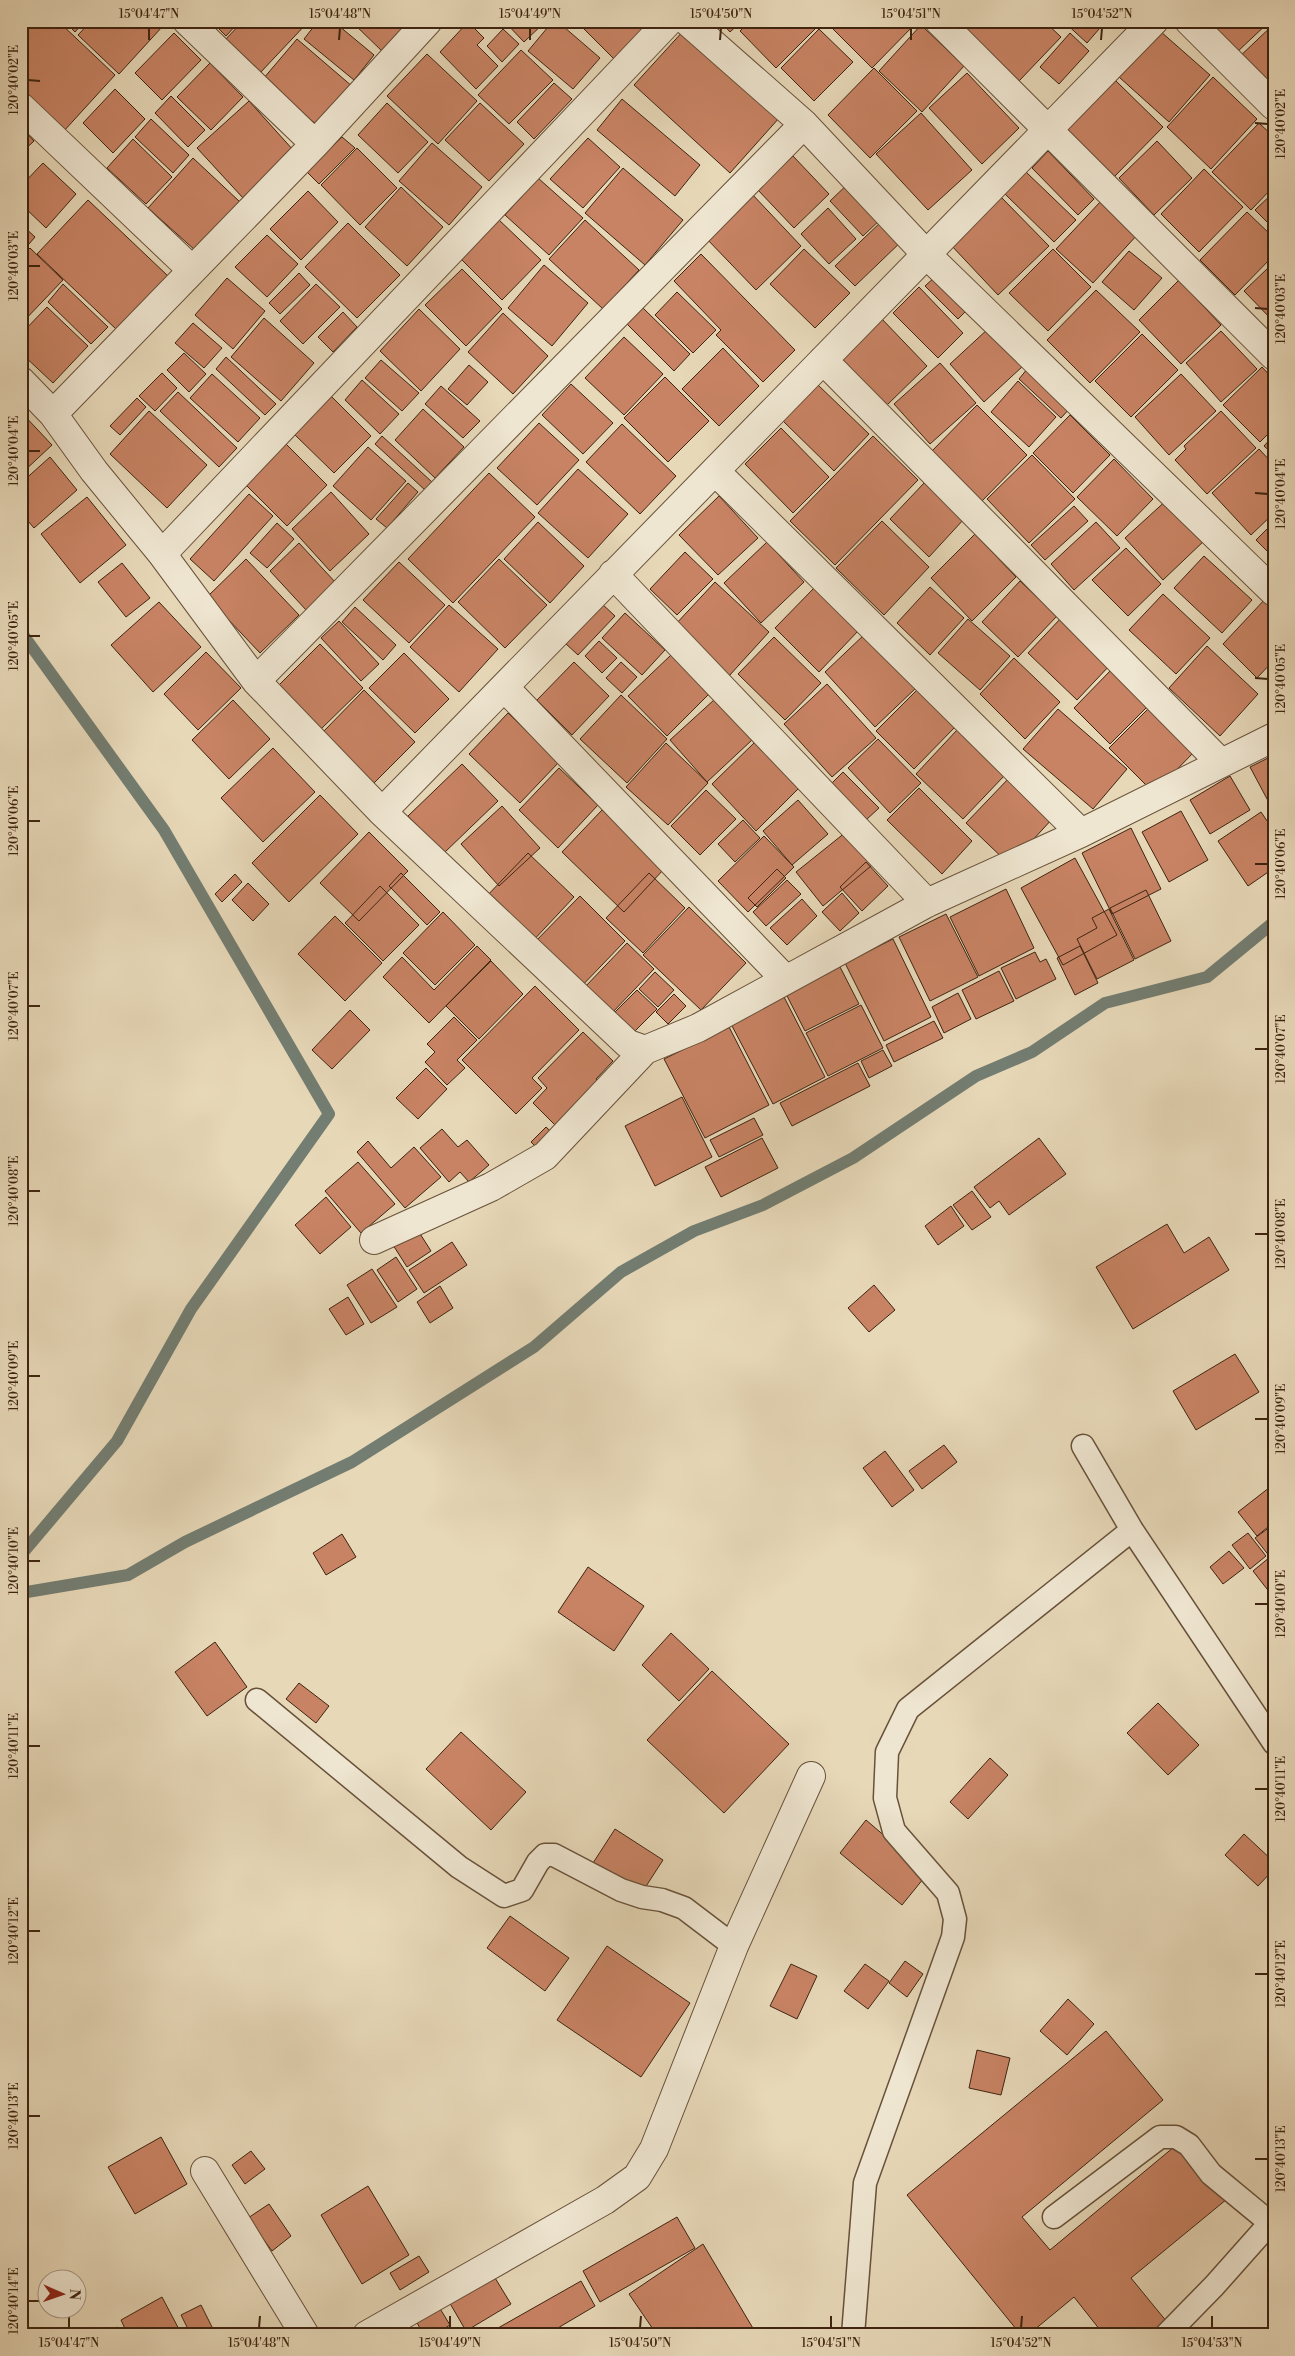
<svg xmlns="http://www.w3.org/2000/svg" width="1295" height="2356" font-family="'Libre Bodoni',serif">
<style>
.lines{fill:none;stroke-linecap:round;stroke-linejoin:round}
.stream{stroke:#737d71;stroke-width:12}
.building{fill:#c88364;stroke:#3e2410}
.service-casing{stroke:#68513a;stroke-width:25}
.minor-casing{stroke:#68513a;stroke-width:30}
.service{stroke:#efe6d1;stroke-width:22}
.minor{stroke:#efe6d1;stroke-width:28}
.ticks{fill:none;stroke:#3e2410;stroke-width:2}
.neatline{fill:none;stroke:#3e2410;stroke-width:2}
.ticks-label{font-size:12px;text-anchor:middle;fill:#3e2410}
</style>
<rect width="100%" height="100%" fill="#e7d8b8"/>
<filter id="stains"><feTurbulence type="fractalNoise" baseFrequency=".004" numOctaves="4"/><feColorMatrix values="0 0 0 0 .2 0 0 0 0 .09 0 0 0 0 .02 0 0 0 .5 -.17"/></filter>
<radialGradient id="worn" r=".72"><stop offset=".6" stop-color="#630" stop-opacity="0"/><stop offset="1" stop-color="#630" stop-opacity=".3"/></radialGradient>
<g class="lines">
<!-- stream -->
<path class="stream" d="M21,632L164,830L329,1114L191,1309L117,1441L21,1555
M21,1593L128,1575L185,1542L352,1462L534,1347L621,1272L694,1231L763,1205L853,1158L976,1076L1032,1052L1105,1003L1207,977L1274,922"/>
</g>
<!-- building -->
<path class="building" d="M21,21H58L115,75L63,132L21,93Z
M64,21H85L75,32Z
M91,21H155L162,27L119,74L78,35Z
M211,21H240L226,36Z
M243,21H309L259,74L224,41Z
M318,21H333L374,55L354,80L304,39Z
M351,21H417L385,54Z
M489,21H504L496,29Z
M504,21H546L524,42Z
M553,21H557L600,58L573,89L528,51Z
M576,21H651L614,59Z
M720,21H742L730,32Z
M750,21H823L776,68L740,31Z
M831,21H916L917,22L872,68L828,24Z
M958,21H1044L1061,37L1019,81Z
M1063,21H1106L1087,43Z
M1206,21H1268L1269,22L1236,53Z
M468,22L484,38L477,45L498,66L476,89L440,52Z
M1274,24V93L1237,59Z
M921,25L964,66L922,112L879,71Z
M503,29L519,44L502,62L487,46Z
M685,29L780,117L730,173L634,85Z
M819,29L853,62L814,101L781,68Z
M1160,31L1210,75L1169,122L1119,77Z
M174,33L201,60L162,100L135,73Z
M1070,33L1089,51L1059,84L1040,67Z
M297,39L353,87L318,126L263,79Z
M521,50L553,80L509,124L478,95Z
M427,54L477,101L438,144L387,96Z
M210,63L243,97L211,130L177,97Z
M874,68L917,111L870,158L828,115Z
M967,73L1019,128L982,164L929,108Z
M1213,77L1257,119L1211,169L1167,127Z
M1115,80L1163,127L1113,178L1066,130Z
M554,83L572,99L534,139L517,122Z
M115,89L145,119L113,153L83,123Z
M171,96L205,130L188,147L155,113Z
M622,99L700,165L675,196L597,130Z
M249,101L294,151L243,198L197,148Z
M387,103L428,142L398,173L358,135Z
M480,103L524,144L489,181L445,140Z
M921,113L972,170L928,210L876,154Z
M151,119L189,155L173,173L135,137Z
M1259,123L1274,137V186L1251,210L1212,172Z
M21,127L34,141L21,153Z
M342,137L355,148L319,184L307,172Z
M588,138L620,167L583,208L550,179Z
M133,139L172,177L146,204L107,168Z
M1157,141L1192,178L1154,215L1119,178Z
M432,143L482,187L449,225L399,181Z
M357,148L397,188L360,225L321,185Z
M1048,151L1094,199L1078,215L1032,168Z
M793,156L829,194L794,228L757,189Z
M193,158L240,202L196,251L148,208Z
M43,163L76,194L46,228L21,204V186Z
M623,168L683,220L645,265L585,213Z
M1204,169L1243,207L1199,252L1161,214Z
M1026,172L1076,220L1054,242L1005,194Z
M538,178L583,218L549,255L505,215Z
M851,181L884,216L863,236L830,201Z
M401,187L443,227L407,266L365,227Z
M308,191L338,222L301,260L270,229Z
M1274,192V229L1255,210Z
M751,193L801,246L756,290L705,237Z
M1000,196L1049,246L998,295L950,244Z
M88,200L168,276L117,330L37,254Z
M1102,200L1138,234L1093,283L1056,249Z
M828,208L856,239L829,264L801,234Z
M1247,212L1274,238V255L1235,295L1200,260Z
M498,219L541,260L502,300L460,258Z
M884,219L904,239L855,286L835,266Z
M585,220L639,270L603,309L549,259Z
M348,223L400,275L357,318L305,267Z
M21,224L35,237L23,251L21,249Z
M267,235L298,264L267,297L235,267Z
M30,248L63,280L21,324V257Z
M804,249L850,293L815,328L770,284Z
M1053,249L1091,287L1048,331L1009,293Z
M1129,251L1162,278L1134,310L1102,282Z
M701,254L795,350L763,382L716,335L721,330L674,281Z
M544,265L588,303L552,346L508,308Z
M1269,267L1274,272V322L1244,291Z
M462,269L502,309L466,346L425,305Z
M299,273L310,285L280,314L269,303Z
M936,276L968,309L958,319L925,286Z
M227,278L265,311L233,349L195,315Z
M1179,280L1221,325L1181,364L1139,320Z
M63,284L108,327L91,344L48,302Z
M316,284L340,307L303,344L280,321Z
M919,287L963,333L938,358L893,313Z
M1096,290L1140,332L1090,383L1047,340Z
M677,292L716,330L693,353L655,315Z
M47,307L88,346L53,383L21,353V334Z
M643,308L690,354L674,371L627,324Z
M419,309L460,349L421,391L380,351Z
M343,312L357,327L333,352L318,337Z
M503,313L548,356L513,394L468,352Z
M880,317L927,366L885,407L838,358Z
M264,318L314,363L281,401L231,357Z
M193,323L222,348L204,368L175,343Z
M989,328L1023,366L984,402L950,364Z
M1221,331L1257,369L1221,402L1186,363Z
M1142,334L1178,370L1131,417L1095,381Z
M624,337L663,374L624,415L585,378Z
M723,348L759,386L719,426L682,389Z
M184,353L206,374L189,392L167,370Z
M226,357L276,404L265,415L216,369Z
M381,360L419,393L402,411L365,378Z
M940,363L976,403L930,444L894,404Z
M469,365L488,382L467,405L448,389Z
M1262,367L1274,380V428L1260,442L1223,405Z
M1028,368L1071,407L1061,418L1019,379Z
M162,373L177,388L155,411L139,396Z
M212,374L260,418L238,442L190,398Z
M1181,374L1216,411L1169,455L1135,417Z
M665,377L709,421L668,462L624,418Z
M362,380L399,414L380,434L345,400Z
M1018,381L1056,417L1029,447L991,412Z
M571,384L613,423L583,454L542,415Z
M817,384L869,434L834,471L782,420Z
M441,386L480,421L463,438L425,404Z
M178,392L237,448L219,467L160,411Z
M330,395L371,436L334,473L293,433Z
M137,398L146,407L120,435L110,426Z
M977,405L1027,455L980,503L930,453Z
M423,409L464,447L435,478L395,440Z
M149,411L207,465L167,508L110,454Z
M1221,411L1256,448L1207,494L1175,460L1186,449L1184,446Z
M21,412L52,445L21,474Z
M1070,415L1110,455L1073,493L1033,453Z
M539,423L579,460L537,505L497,468Z
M622,424L676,476L640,514L586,462Z
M781,428L829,477L793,513L745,464Z
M1274,435V455L1264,446Z
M382,436L432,482L425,490L375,444Z
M873,436L918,480L835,565L790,521Z
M282,440L327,485L287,526L242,481Z
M368,447L406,481L371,520L333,486Z
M1259,449L1274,465V513L1251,535L1212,493Z
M1032,455L1075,499L1029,543L987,499Z
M50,457L77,490L34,528L21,513V483Z
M1114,459L1153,499L1117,536L1077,497Z
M578,469L628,514L588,558L538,513Z
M489,473L535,517L453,603L408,559Z
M925,482L964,519L929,557L890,519Z
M408,483L418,492L387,528L376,519Z
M331,492L369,534L330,571L292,529Z
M249,494L273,516L214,581L190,559Z
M719,496L758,538L718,575L679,535Z
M87,497L126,545L80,583L41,534Z
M1169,498L1206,539L1163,580L1125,538Z
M1074,506L1088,521L1045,560L1031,545Z
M882,521L929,567L884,615L836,568Z
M538,522L584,566L550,603L504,559Z
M1096,522L1120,548L1074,590L1051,564Z
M1274,522V558L1256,540Z
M277,523L294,539L267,568L250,553Z
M975,534L1016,577L972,621L931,578Z
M767,542L804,582L761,623L724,583Z
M299,543L336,583L307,611L270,571Z
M1126,548L1161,584L1128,616L1092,580Z
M685,552L713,579L677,615L650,589Z
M1204,556L1252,600L1222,633L1174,588Z
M246,559L299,615L260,653L207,597Z
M499,559L547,605L505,648L458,602Z
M399,562L445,605L409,643L363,600Z
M122,563L150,598L126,617L98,582Z
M1020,581L1057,616L1018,657L982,622Z
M715,582L769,632L729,676L675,625Z
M815,587L859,630L819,672L775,628Z
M930,587L964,618L930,655L897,623Z
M1163,594L1210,638L1176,674L1129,630Z
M1267,597L1274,604V660L1257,678L1223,644Z
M159,602L201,647L153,692L111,645Z
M601,603L615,616L578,655L565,643Z
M449,605L498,649L459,692L410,647Z
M355,607L396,645L383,660L342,622Z
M625,613L665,650L642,675L602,638Z
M1062,617L1111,664L1077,700L1028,653Z
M968,619L1010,656L980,690L938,653Z
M339,621L379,664L361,681L321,638Z
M866,633L917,687L875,727L825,672Z
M774,637L821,683L785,720L738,674Z
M599,641L617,658L602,673L585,656Z
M320,644L363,688L320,730L278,686Z
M1207,646L1258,694L1220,736L1169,688Z
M206,652L241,688L198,730L164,694Z
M404,653L449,699L415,733L369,688Z
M671,655L709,694L667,736L628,696Z
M1014,658L1060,702L1025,739L980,694Z
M574,662L609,696L572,735L537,700Z
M621,662L637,677L622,693L606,678Z
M1113,668L1149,705L1110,744L1074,708Z
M827,684L876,738L832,777L784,724Z
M918,689L956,726L914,769L876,731Z
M364,690L415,742L372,785L322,733Z
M621,695L667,739L627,783L580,739Z
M715,699L752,740L707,782L670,740Z
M233,700L270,739L229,779L192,740Z
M1151,706L1195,751L1154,793L1109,748Z
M1058,709L1127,769L1093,809L1023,749Z
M508,713L559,762L520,803L469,754Z
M957,730L1005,775L963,819L916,774Z
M878,739L921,783L890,813L848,768Z
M757,740L801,786L756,831L712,784Z
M666,743L708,783L668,825L626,787Z
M273,748L315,792L263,842L221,798Z
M1274,755V812L1250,767Z
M462,764L498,801L444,853L408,816Z
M559,768L598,805L558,848L519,810Z
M843,772L879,808L866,820L830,785Z
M1230,776L1250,810L1210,834L1190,800Z
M1010,777L1053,818L1010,865L966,823Z
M919,788L972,841L942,874L887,820Z
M706,790L736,819L700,855L671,826Z
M320,795L358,834L289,902L252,863Z
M798,800L828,834L792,865L763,831Z
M502,806L540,848L499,886L461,844Z
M602,810L664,869L624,912L562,852Z
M1181,811L1208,860L1169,882L1142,832Z
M1261,812L1274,831V868L1248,886L1218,841Z
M743,820L760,838L735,862L718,844Z
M851,828L877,861L823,906L796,872Z
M1131,828L1161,889L1112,914L1082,853Z
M369,832L408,871L359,921L320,883Z
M764,836L794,867L748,912L718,881Z
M528,853L574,897L529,945L483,900Z
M1075,858L1117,935L1063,965L1021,888Z
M866,862L888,886L862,911L840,887Z
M777,869L786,878L757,907L748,898Z
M401,873L440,912L427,925L389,886Z
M649,873L685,908L643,953L606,918Z
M235,874L242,882L222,902L215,894Z
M787,880L801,894L766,926L753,912Z
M248,883L269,904L253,921L232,900Z
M380,886L419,925L383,961L345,923Z
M1006,889L1034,948L979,976L950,917Z
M1146,890L1171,941L1135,959L1110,908Z
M842,893L859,913L840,931L822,912Z
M580,896L625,941L576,992L530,947Z
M802,899L817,916L787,945L770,928Z
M689,907L746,963L701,1010L643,955Z
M1109,909L1134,960L1097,979L1077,939L1097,928L1092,918Z
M443,912L475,945L435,985L403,953Z
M946,914L978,977L930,1001L899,937Z
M335,916L382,963L345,1001L298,954Z
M893,939L931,1017L884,1041L845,963Z
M627,943L654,969L611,1014L584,988Z
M477,946L491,960L429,1023L383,977L402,957L434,990Z
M1080,946L1098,983L1075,995L1057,958Z
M1035,952L1040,962L1046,959L1056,979L1016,999L1001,968Z
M491,961L523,994L479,1039L446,1006Z
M839,965L859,1004L805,1031L785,992Z
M999,971L1014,1001L976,1019L962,990Z
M655,972L674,990L658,1007L639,989Z
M535,986L579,1030L532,1078L542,1088L516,1114L462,1060Z
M637,990L657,1009L632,1034L612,1015Z
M958,993L971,1019L944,1033L932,1007Z
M674,994L686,1006L668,1024L656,1012Z
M784,997L825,1077L773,1104L731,1024Z
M861,1005L883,1048L828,1076L806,1033Z
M350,1010L370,1030L332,1069L312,1050Z
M454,1017L477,1040L457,1060L465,1068L447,1085L425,1062L435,1052L427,1044Z
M934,1021L943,1038L894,1062L886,1045Z
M729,1027L769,1105L705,1138L664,1059Z
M583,1032L613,1061L596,1079L606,1089L563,1133L533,1103L547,1088L538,1078Z
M883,1050L892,1066L869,1078L861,1061Z
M858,1063L870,1086L792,1126L780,1103Z
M426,1068L447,1089L418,1119L396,1098Z
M682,1097L712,1157L655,1186L625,1126Z
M754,1118L763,1135L719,1157L710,1140Z
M546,1127L559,1139L543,1154L531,1142Z
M442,1129L458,1147L467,1140L489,1165L469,1182L460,1172L449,1182L420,1148Z
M762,1138L778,1168L721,1197L705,1167Z
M1039,1138L1066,1174L1009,1215L999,1201L990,1208L974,1187Z
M368,1141L391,1168L414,1147L441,1177L405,1208L357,1152Z
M358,1162L395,1204L361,1233L325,1191Z
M972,1191L991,1217L972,1230L953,1205Z
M326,1197L351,1227L320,1254L295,1225Z
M951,1206L964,1226L938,1245L925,1226Z
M1167,1224L1184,1253L1209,1237L1229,1270L1133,1329L1096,1267Z
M417,1229L431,1251L407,1267L393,1245Z
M452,1242L467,1265L424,1293L409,1270Z
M396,1257L417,1289L398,1302L377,1270Z
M372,1269L397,1307L371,1323L347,1285Z
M874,1285L895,1310L869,1332L848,1308Z
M440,1286L453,1308L430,1323L417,1302Z
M348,1297L364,1324L346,1335L329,1309Z
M1235,1354L1259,1392L1196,1430L1173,1391Z
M944,1445L957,1462L922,1489L909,1471Z
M885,1451L914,1490L892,1507L863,1468Z
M1274,1484V1522L1257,1536L1238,1512Z
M1274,1524V1598L1253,1571L1270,1557L1255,1538Z
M1248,1533L1266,1556L1250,1569L1232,1545Z
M342,1534L356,1557L326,1575L313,1553Z
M1229,1551L1244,1568L1223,1584L1210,1567Z
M588,1567L644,1606L614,1651L558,1612Z
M671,1633L709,1669L679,1701L642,1665Z
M215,1642L247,1687L207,1716L175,1672Z
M712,1671L789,1744L724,1813L647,1740Z
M299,1683L329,1706L316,1723L286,1699Z
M1158,1703L1199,1745L1168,1775L1127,1733Z
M461,1732L526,1792L491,1830L426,1769Z
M990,1758L1008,1775L968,1819L950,1802Z
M866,1820L928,1873L902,1905L840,1853Z
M615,1829L663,1860L641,1894L593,1863Z
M1244,1834L1274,1862V1869L1258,1886L1225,1855Z
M510,1916L569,1958L545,1991L487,1948Z
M607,1946L690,2003L641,2077L557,2020Z
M905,1961L923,1974L907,1997L889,1983Z
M791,1964L817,1976L797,2019L770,2006Z
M865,1964L889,1981L868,2009L844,1991Z
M1068,1999L1094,2024L1067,2055L1040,2031Z
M1106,2031L1163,2100L1022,2217L1050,2250L1180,2142L1227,2199L1131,2278L1167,2322L1151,2335H1104L1074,2297L1028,2335H1021L907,2195Z
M977,2050L1010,2058L1001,2095L969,2088Z
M161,2137L187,2184L135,2214L108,2167Z
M251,2151L265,2169L245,2184L232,2165Z
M368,2186L409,2255L362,2284L321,2215Z
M269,2204L291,2236L272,2251L248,2218Z
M677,2217L695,2248L600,2302L583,2271Z
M703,2244L757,2335H657L629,2294Z
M419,2256L429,2272L400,2290L390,2273Z
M492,2273L511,2304L466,2331L448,2300Z
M581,2281L595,2306L546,2335H493L491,2332Z
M162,2297L182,2335H128L121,2320Z
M436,2302L450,2325L434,2335H424L413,2316Z
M201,2305L216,2335H191L181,2315Z
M404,2325L409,2335H387Z
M118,2327L122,2335H104Z"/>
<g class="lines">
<!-- service casing -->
<g class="service-casing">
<path id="service" d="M1083,1446L1132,1530L1274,1743
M257,1700L459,1867L504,1896L522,1890L538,1862L545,1855H554L621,1890L642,1897L662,1900L684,1908L734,1946
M1054,2217L1160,2137H1176L1189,2145L1211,2174L1274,2226
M853,2335L865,2183L953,1937L955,1919L948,1893L894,1831L885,1798L887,1752L908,1709L1132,1530
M1166,2335L1214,2286L1270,2223"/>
</g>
<!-- minor casing -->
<g class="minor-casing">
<path id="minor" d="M187,21L315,144
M687,21L804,124L926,254L1274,592
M939,21L1274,356
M1189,21L1274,106
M21,107L191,269
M823,360L1221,763
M21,381L53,414L94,471L162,554L256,681L382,812L628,1044L645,1050L698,1028L927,903L1081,833L1274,737
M53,414L315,144L428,21
M715,471L1081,833
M162,554L669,21
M613,574L927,903
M256,681L804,124
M504,687L785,979
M382,812L1154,21
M374,1240L491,1187L545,1156L645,1050
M205,2171L305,2335
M367,2335L605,2200L637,2177L654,2149L734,1946L811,1776"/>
</g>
<!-- service -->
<use href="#service" class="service"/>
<!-- minor -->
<use href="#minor" class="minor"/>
</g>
<!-- ticks -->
<path class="ticks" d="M149,40V28M339,40L340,28M530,40V28M720,40L721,28M911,40V28M1101,40L1102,28M28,80L40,81M1255,123L1268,124M28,266H40M1255,308L1268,309M28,451H40M1255,493L1268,494M28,636H40M1255,678L1268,679M28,821H40M1255,864H1268M28,1006H40M1255,1049H1268M28,1191H40M1255,1234H1268M28,1376H40M1255,1419H1268M28,1561H40M1255,1604H1268M28,1746H40M1255,1789H1268M28,1931H40M1255,1974H1268M28,2116H40M1255,2159H1268M28,2301H40M69,2328V2316M259,2328L260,2316M450,2328V2316M640,2328L641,2316M831,2328V2316M1021,2328L1022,2316M1212,2328V2316"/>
<!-- margin -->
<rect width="1295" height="2356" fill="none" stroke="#e7d8b8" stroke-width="55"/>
<!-- north arrow -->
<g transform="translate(62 2294) rotate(92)"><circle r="24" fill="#efe6d1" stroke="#a89884"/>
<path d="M0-4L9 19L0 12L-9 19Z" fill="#8f2418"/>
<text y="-8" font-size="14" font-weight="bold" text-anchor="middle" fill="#3e2410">N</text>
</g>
<rect x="28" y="28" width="1240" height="2300" class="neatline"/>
<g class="ticks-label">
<text x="149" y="18">15°04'47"N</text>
<text x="340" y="18">15°04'48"N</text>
<text x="530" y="18">15°04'49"N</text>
<text x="721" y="18">15°04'50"N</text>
<text x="911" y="18">15°04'51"N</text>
<text x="1102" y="18">15°04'52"N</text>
<text transform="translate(14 80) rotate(-90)" y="4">120°40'02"E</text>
<text transform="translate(1281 124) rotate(-90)" y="4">120°40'02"E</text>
<text transform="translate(14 266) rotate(-90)" y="4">120°40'03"E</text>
<text transform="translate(1281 309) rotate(-90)" y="4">120°40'03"E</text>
<text transform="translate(14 451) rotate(-90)" y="4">120°40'04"E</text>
<text transform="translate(1281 494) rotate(-90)" y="4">120°40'04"E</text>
<text transform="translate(14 636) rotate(-90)" y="4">120°40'05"E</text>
<text transform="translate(1281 679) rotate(-90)" y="4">120°40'05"E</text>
<text transform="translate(14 821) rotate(-90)" y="4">120°40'06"E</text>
<text transform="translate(1281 864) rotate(-90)" y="4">120°40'06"E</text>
<text transform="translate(14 1006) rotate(-90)" y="4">120°40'07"E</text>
<text transform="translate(1281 1049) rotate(-90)" y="4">120°40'07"E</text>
<text transform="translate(14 1191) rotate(-90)" y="4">120°40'08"E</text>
<text transform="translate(1281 1234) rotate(-90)" y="4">120°40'08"E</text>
<text transform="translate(14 1376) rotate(-90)" y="4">120°40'09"E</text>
<text transform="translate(1281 1419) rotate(-90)" y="4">120°40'09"E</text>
<text transform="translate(14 1561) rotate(-90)" y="4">120°40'10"E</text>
<text transform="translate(1281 1604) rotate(-90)" y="4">120°40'10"E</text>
<text transform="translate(14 1746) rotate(-90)" y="4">120°40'11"E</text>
<text transform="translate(1281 1789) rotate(-90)" y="4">120°40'11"E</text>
<text transform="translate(14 1931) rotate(-90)" y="4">120°40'12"E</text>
<text transform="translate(1281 1974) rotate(-90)" y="4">120°40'12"E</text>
<text transform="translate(14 2116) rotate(-90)" y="4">120°40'13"E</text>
<text transform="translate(1281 2159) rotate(-90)" y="4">120°40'13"E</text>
<text transform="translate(14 2301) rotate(-90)" y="4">120°40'14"E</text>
<text x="69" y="2347">15°04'47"N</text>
<text x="259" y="2347">15°04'48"N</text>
<text x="450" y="2347">15°04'49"N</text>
<text x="640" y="2347">15°04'50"N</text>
<text x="831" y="2347">15°04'51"N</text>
<text x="1021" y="2347">15°04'52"N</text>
<text x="1212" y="2347">15°04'53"N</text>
</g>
<rect width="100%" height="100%" filter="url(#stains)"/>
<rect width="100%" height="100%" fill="url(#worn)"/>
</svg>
